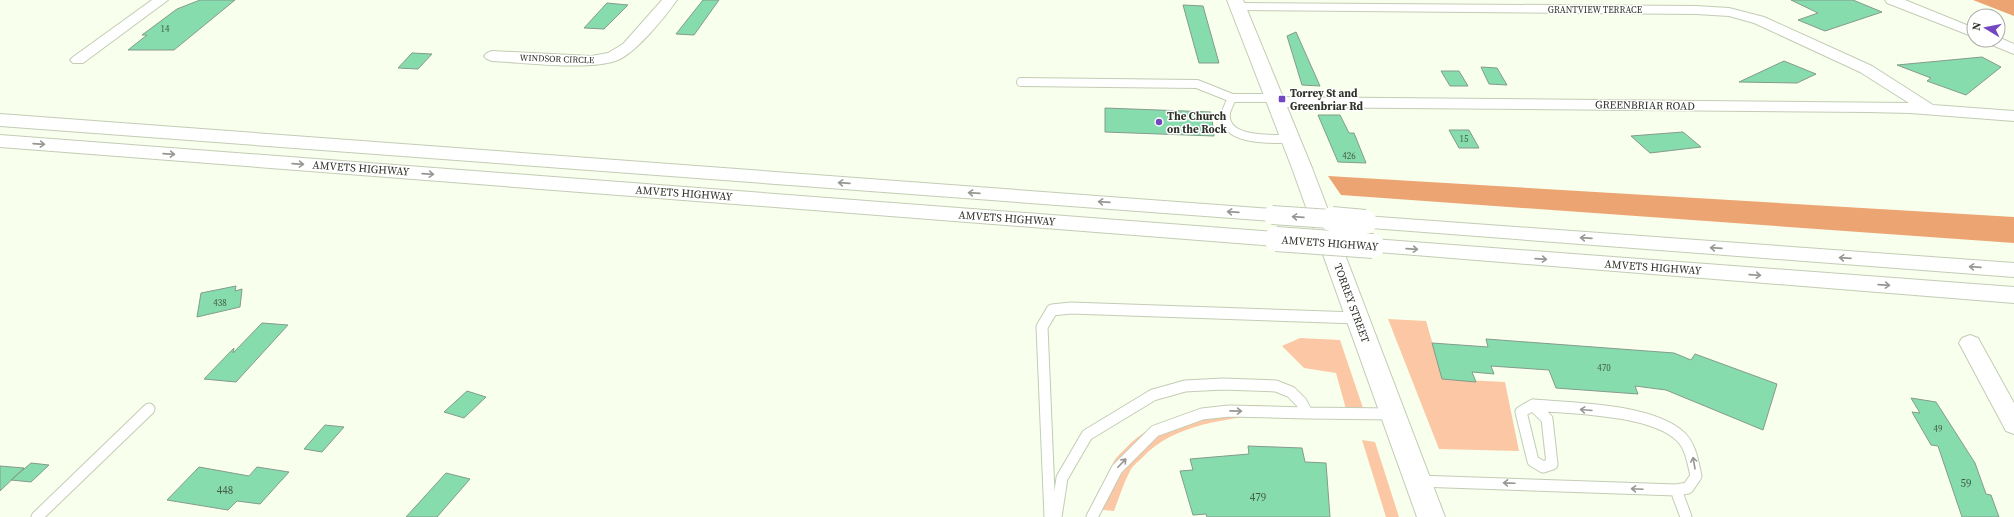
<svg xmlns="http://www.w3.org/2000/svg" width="2014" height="517" font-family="'Source Serif 4',serif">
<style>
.green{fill:#fcc7a4}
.forest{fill:#eca472}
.building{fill:#87dcad;stroke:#849b8d}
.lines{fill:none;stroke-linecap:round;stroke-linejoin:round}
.service-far1-casing{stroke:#c3ccb5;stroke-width:10}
.service-casing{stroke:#c3ccb5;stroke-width:13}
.minor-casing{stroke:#c3ccb5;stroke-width:2}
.secondary-casing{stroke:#c3ccb5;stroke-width:2}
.motorway-casing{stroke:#c3ccb5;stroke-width:2}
.service-far1{stroke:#fff;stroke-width:8}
.service{stroke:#fff;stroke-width:11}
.minor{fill:#fff;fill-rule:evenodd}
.secondary{fill:#fff;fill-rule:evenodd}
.motorway{fill:#fff;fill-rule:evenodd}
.motorway-bridge-far1-casing{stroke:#c3ccb5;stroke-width:20;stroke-linecap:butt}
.motorway-bridge-casing{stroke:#c3ccb5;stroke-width:26;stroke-linecap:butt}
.motorway-bridge-far1{stroke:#fff;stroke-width:18}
.motorway-bridge{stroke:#fff;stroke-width:24}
.oneway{stroke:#969894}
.poi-dot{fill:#7347bf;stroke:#fff;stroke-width:1.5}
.labels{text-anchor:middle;stroke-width:3;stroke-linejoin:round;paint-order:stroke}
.far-street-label{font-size:9px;fill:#2e3128;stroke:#fff}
.number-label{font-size:9px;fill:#445c49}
.poi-label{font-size:11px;font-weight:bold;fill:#2e3128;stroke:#fff;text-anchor:start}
.street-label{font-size:11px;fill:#2e3128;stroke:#fff}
.near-number-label{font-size:11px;fill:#445c49}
</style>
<rect width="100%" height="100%" fill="#f8ffec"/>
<!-- green -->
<path class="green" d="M1388,319L1426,321L1443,379L1505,382L1519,451L1439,449Z
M1300,338L1340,340L1365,414L1346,409L1336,373L1304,368L1282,346Z
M1258,405L1288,409C1238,421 1180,418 1142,458C1138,462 1132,466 1130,471C1123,484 1119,498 1114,511L1094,509C1100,494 1105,477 1113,463C1115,458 1121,453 1125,449C1158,413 1212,406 1258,405Z
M1362,440L1375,442L1399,517H1386Z"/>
<!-- forest -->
<path class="forest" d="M1973,0H2014V16Z
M1328,176L2014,217V243L1341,195Z"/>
<!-- building -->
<path class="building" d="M200,0H235L174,50H128L147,35H142L177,9Z
M703,0H719L694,35L676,34Z
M1791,0H1853L1882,12L1825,31L1798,20L1818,13Z
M607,3L628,5L604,29L584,28Z
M1183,5L1203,6L1219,63H1199Z
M1296,32L1320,86L1302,85L1287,36Z
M412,53L432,54L418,69L398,68Z
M1982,57L2001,67L1966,95L1927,81L1931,78L1897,65Z
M1784,61L1816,74L1797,83L1739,82Z
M1481,67L1497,68L1507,85L1489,84Z
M1441,71H1459L1468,86H1450Z
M1105,108L1211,112L1214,136L1105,132Z
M1318,115H1340L1349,133H1354L1366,163L1338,162Z
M1449,130H1469L1479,148H1459Z
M1683,132L1701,147L1650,153L1631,136Z
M236,286L235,291L242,289L240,307L197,317L201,293Z
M262,323L288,325L236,382L204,379L234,348L233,353Z
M1486,339L1674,353L1691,360L1695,354L1777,384L1763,430L1666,390L1635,386L1638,394L1556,388L1549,370L1491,366L1494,374L1472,372L1476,382L1442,379L1432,343L1488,347Z
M467,391L486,397L464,418L444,412Z
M1911,398L1936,402L1975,463L1986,494L1991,495L1999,517H1962L1938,446L1931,445L1912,412L1920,413Z
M325,425L344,427L322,452L304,449Z
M1248,446L1302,448L1305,462L1326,463L1330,517H1207L1206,514L1193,515L1180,471L1193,470L1190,459L1249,454Z
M31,463L49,465L31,482L11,480Z
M0,466L24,468L0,491Z
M199,467L249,476L257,467L289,472L260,504L237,501L228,510L167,500Z
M446,473L470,479L437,517H406Z"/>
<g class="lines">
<!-- service-far1 casing -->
<g class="service-far1-casing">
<path id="service-far1" d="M1021,82L1197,84L1232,98
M1274,98H1232C1230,103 1227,108 1226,113C1222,142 1272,139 1290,139"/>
</g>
<!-- service casing -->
<g class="service-casing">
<path id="service" d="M1533,405L1547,419L1552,464L1543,467L1533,461L1521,412Z
M1418,481L1676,490L1688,488L1696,476C1693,463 1691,447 1681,437C1652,409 1572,408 1533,405
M1676,490L1686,517
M37,517L149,409
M1050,517L1042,327L1052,310L1071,308L1357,318
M1056,517L1062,478L1087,435L1153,395L1185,386L1223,384L1276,386L1291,392L1301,402L1307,413L1393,414
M1092,517L1117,469L1155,431L1202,414L1229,411L1307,413"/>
</g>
<!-- minor casing -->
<g class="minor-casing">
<path id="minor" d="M152,0H168L83,63H73L70,60L73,57Z
M662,0H677C665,17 638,50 620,59C593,72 523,62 492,61L487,59L484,56L487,53L492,51L591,56L608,53L623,44Z
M1885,0H1905L1974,28V37L1887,3Z
M1238,3L1696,6L1729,8L1764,17L1872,66L1933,105L2014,111V121L1910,113L1867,112L1276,107L1270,105L1268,102L1270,99L1276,97L1909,103L1860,72L1754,23L1729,16L1696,14L1233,10L1231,7L1233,4Z
M1998,37L2014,44V54L1987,43L1984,40H1998Z
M1970,335L1978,338L2014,403V434L2006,431L1959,343L1962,338Z"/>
</g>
<!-- secondary casing -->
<g class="secondary-casing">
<path id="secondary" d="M1227,0H1243L1312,168L1445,517H1417L1292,168Z"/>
</g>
<!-- motorway casing -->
<g class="motorway-casing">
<path id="motorway" d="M0,114L1272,209L1279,211L1282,215L1279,219L1272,221L0,126Z
M0,135L1276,232L1284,234L1287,239L1284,244L1276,246L0,147Z
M1365,216L2014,263V277L1358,227L1354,222L1358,217Z
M1373,239L2014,287V303L1365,251L1362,246L1365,241Z"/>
</g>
<!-- service-far1 -->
<use href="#service-far1" class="service-far1"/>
<!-- service -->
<use href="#service" class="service"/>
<!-- minor -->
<use href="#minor" class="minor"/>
<!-- secondary -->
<use href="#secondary" class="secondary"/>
<!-- motorway -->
<use href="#motorway" class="motorway"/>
<!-- motorway-bridge-far1 casing -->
<g class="motorway-bridge-far1-casing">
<path id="motorway-bridge-far1" d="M1272,215L1345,220"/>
</g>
<!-- motorway-bridge casing -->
<g class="motorway-bridge-casing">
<path id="motorway-bridge" d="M1332,219L1365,222
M1276,239L1373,246"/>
</g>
<!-- motorway-bridge-far1 -->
<use href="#motorway-bridge-far1" class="motorway-bridge-far1"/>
<!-- motorway-bridge -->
<use href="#motorway-bridge" class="motorway-bridge"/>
</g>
<!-- one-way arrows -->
<defs><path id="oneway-shaft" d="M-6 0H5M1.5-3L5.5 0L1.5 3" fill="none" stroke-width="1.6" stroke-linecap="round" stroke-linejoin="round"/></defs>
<g class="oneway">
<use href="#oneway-shaft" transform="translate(39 144) rotate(4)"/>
<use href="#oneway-shaft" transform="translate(169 154) rotate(4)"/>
<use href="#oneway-shaft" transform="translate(298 164) rotate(4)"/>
<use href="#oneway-shaft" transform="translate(428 174) rotate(4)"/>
<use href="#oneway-shaft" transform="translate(844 183) rotate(-176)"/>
<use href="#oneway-shaft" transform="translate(974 193) rotate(-176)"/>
<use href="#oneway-shaft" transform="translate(1104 202) rotate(-176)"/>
<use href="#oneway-shaft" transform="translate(1233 212) rotate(-176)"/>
<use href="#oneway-shaft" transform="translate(1298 217) rotate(-176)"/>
<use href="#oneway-shaft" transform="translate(1586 238) rotate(-176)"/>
<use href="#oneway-shaft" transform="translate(1716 248) rotate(-176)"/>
<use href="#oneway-shaft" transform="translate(1412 249) rotate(4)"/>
<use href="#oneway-shaft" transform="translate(1845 258) rotate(-176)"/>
<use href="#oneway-shaft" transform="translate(1541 259) rotate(4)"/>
<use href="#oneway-shaft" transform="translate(1975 267) rotate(-176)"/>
<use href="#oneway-shaft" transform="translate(1755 275) rotate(4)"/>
<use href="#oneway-shaft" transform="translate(1884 285) rotate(4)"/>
<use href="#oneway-shaft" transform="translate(1586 410) rotate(-175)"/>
<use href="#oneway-shaft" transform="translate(1236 411) rotate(1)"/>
<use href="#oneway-shaft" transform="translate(1122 463) rotate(-46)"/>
<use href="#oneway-shaft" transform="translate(1694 463) rotate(-100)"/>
<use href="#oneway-shaft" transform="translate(1509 483) rotate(-178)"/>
<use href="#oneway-shaft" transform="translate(1637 489) rotate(-177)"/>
</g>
<!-- markers -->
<g class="poi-dot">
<rect x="1278" y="95" width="8" height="8" rx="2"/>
<circle cx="1159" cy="122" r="4"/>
</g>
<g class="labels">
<!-- far-street labels -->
<g class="far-street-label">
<text x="1595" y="13">GRANTVIEW TERRACE</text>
<text transform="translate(557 59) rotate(2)" y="3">WINDSOR CIRCLE</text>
</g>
<!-- number labels -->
<g class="number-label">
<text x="165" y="32">14</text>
<text x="1464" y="142">15</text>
<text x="1349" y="159">426</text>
<text x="220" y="306">438</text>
<text x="1604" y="371">470</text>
<text x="1938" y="432">49</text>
</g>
<!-- poi labels -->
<g class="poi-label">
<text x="1290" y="97">Torrey St and<tspan x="1290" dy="13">Greenbriar Rd</tspan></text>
<text x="1167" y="120">The Church<tspan x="1167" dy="13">on the Rock</tspan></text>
</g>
<!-- street labels -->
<g class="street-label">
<text transform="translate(1645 105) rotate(1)" y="4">GREENBRIAR ROAD</text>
<text transform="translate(361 168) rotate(4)" y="4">AMVETS HIGHWAY</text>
<text transform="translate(684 193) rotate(4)" y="4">AMVETS HIGHWAY</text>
<text transform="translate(1007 218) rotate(4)" y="4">AMVETS HIGHWAY</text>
<text transform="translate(1330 243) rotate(4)" y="4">AMVETS HIGHWAY</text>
<text transform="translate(1653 267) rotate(4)" y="4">AMVETS HIGHWAY</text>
<text transform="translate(1352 303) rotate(70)" y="4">TORREY STREET</text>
</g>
<!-- near-number labels -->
<g class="near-number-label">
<text x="1966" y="487">59</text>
<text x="225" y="494">448</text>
<text x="1258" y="501">479</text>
</g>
</g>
<!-- north arrow -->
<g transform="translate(1986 28) rotate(280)"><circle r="19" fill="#ffffff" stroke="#abada9"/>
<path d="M0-3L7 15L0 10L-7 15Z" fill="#7347bf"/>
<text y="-6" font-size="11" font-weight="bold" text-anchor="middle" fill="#2e3128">N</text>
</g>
</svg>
